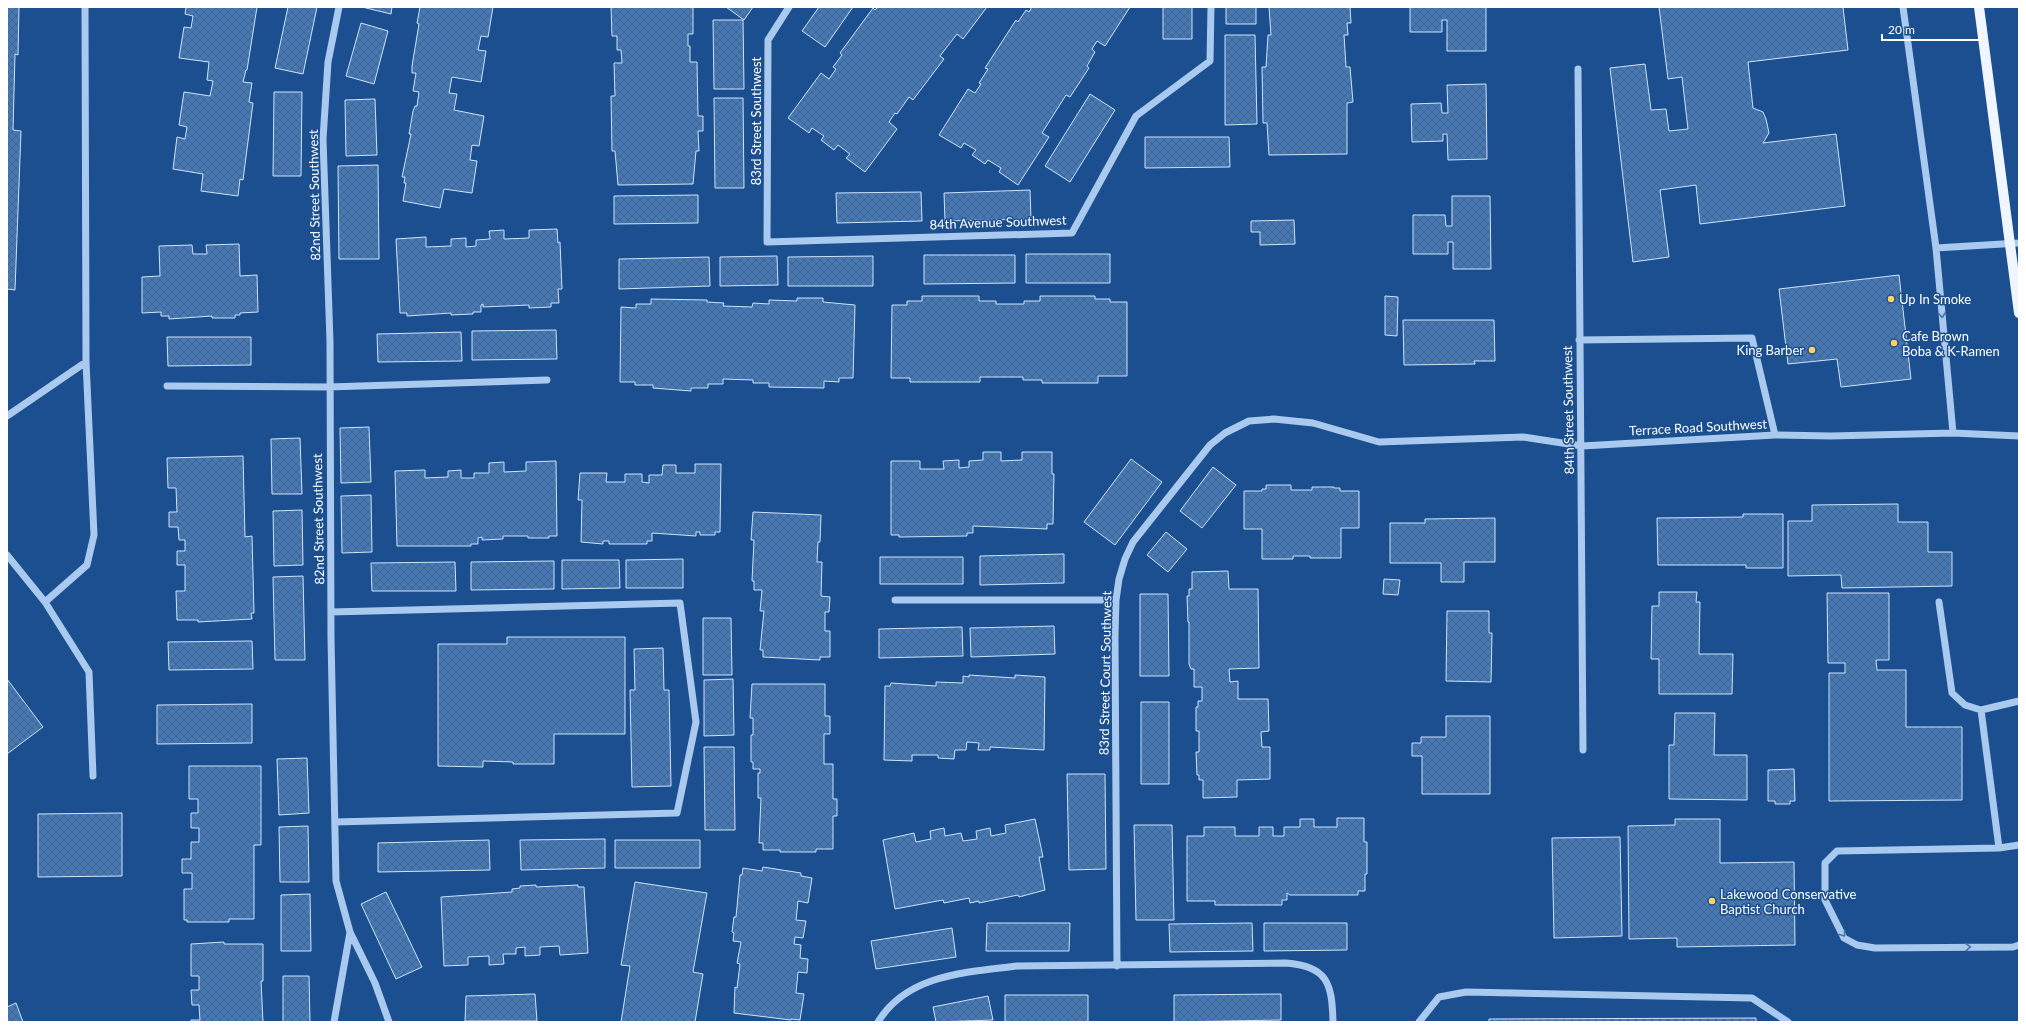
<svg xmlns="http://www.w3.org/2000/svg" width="2026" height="1029" font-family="Lato,sans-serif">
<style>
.building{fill:url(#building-cross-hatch);stroke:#cfe3fa}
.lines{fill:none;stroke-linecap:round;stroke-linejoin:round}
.minor{stroke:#a9c9ee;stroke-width:7}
.major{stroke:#f0f6ff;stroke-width:10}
.oneway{stroke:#4674ac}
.poi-dot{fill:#ffd166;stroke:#1b4f8f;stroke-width:1.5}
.labels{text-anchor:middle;stroke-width:3;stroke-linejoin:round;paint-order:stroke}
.street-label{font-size:13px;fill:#fff;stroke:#1b4f8f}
.poi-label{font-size:13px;fill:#fff;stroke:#1b4f8f;text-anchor:start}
</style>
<defs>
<pattern id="building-cross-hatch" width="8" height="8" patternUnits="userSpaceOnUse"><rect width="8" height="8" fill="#4478b7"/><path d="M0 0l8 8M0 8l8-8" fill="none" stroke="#486282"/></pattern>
</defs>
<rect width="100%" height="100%" fill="#1b4f8f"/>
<!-- building -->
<path class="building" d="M7,7H19L18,55L15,54L13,130L21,131L15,290L7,289Z
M186,7H257L247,70H246L243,82L252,83L249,102L253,103L243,180L240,179L238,196L201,191L203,174L173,169L177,137L185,139L187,127L179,125L184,92L210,96L213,81L207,80L209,62L179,58L184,27L191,28L193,16L185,14Z
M288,7H317L303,74L275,68Z
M362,7H392L391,14Z
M420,7H493L488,37L481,36L478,50L486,51L481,82L452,77L449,93L457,94L454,110L484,116L479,146L472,145L470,160L477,161L472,193L444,189L440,208L403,201L406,183H404L405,177H402L411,134H409L413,111L415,106H417L419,92L413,91L416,73H412V66L419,24L417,23Z
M611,7H693V34H688V46H690V62H697L698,116H703V131H698L699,151H696L693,184L618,185L615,151H612L611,96H615L614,63H622L621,50H617V36H612Z
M726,7H753L744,20Z
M819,7H853L825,47L802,31Z
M878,7H987L963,39L957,34L940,56L944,59L913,100L909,97L897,114L895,113L889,122L897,129L865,172L846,158L850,154L838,145L834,150L821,140L824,136L812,128L809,133L788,118L821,73L829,79L836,69L833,67L842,55L840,53L873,8L875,10Z
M1032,7H1130L1105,46L1097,41L1092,49L1095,52L1087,66L1089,68L1070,97L1066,95L1042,133L1049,137L1018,185L999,172L1001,168L988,160L985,164L972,155L976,150L964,143L961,148L939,135L968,89L975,93L981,84L979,83L988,69L985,68L1016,20L1018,22L1026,10L1029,12Z
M1163,7H1192V39H1163Z
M1226,7H1256V24H1226Z
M1269,7H1350L1351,23H1347L1348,35H1344L1346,67H1350L1353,102L1347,103V154L1269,155L1267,123H1263L1262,67H1266L1268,35H1271Z
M1410,7H1486V51H1447V20H1442V32H1410Z
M1659,7H1843L1848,50L1748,62L1753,108L1763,112L1766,119L1769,133L1763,143L1836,134L1845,206L1700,224L1696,185L1660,190L1669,257L1633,262L1610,68L1645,64L1651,110L1666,109L1669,131L1688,129L1682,77L1668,79Z
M713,20H743L744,89H714Z
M361,23L388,31L374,84L346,76Z
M1225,35H1255L1257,124L1225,125Z
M1486,84L1487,159L1448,160L1447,134H1443V141L1412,142L1411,104L1441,103L1442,113H1448L1447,85Z
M274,92H302L301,176H273Z
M1090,94L1115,110L1070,182L1045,166Z
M714,98H743L744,188H715Z
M375,99L377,155L346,156L345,100Z
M1145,137H1229L1230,167L1145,168Z
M378,165L379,259H339L338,166Z
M1030,190L1031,219L945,221L944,193Z
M921,192L922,221L837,223L836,193Z
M698,195V223L614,224V196Z
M1452,196H1490L1491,269H1453V242H1448V254H1413V215H1445L1446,226H1452Z
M1294,220L1295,244L1260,245V232H1251V221Z
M557,229L558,243L560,242L562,289H558L559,303H551V307L529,308V305L483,307V304L481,305V312H473V314L451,315V313L407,316V313H400L396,239L426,237V247L451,246V239L466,238V247L476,246V240L490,239L489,231L504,230V239L529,238V230Z
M239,244L240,276L257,275L258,312L240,313V315H235V318H212V316L169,319V316H161V312L142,313V277L160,276L159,246L192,245L193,254H207L206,245Z
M1026,254H1110V283H1026Z
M924,255H1015V283L924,284Z
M777,256L778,285L720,286V257Z
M873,256V286H788V257Z
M709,257L710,286L619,289V259Z
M1899,275L1911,379L1841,387L1837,359L1788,364L1779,289Z
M922,296H979V301H996V304H1024V301H1040V296H1095V299H1110V302H1127V376H1098V383H1042V380H1023V377H980V382H910V378H891L892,305H907V301H922Z
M1385,296L1398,297L1397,336L1385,335Z
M797,298H823V302L855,305L853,378H839V382L824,381V388L769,387V383H753V380L723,379V384H708V388H691V391L653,388V385H635V382H620L621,307L636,308V304H651V299L707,300V302L724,303L723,306L752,307L753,303L769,304V300L797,301Z
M1403,320H1494L1495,361H1474L1475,364L1404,365Z
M556,330L557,359L472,360V331Z
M461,332L462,361L378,362L377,334Z
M167,337H251V365L168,366Z
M369,427L371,482L341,483L340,428Z
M300,438L302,494H272L271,439Z
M983,452H1001V461L1022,460V452H1052V474H1054L1053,524H1047V529L973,526V533H967V536L899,537V535H891V461H920V469H944L943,461L959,460V468L969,467V461L983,460Z
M243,456L245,537L252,536L254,613H251L252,619L198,622V620H177L176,591H185V565H177V551H185V540H179L178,527H169V512H177L176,488H168L167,458Z
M1131,459L1162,482L1115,545L1084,522Z
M556,461L557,536H549V538H528V536H503V539L482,540V537L478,538V544H471V546H397L395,471L425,470V478L448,477V471L461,470V478H474V473H489V463L504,462V472L526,471V462Z
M695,464H721L720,532H715V535H700V532H696V536L652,533V541H647V544H609V541H603V544L581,542L582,500H578L580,473H607L606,482H625V474H642V482L649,483V475H662L663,465H676V473H695Z
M1213,467L1236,485L1202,528L1180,511Z
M1266,485H1291V490H1312V487H1334V488H1340V491H1359V528H1341V558H1310V556H1293V559H1262V529H1244V491H1262V489H1266Z
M371,495L372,552L342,553L341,496Z
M1898,504V522H1928V552H1952V586L1842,588L1841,575L1788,576V521H1812V505Z
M302,510L303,565L274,566L273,511Z
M753,512L821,515L820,542H818L817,562H822L821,596L830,597L829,612H825V631H830V657H820V660L763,657V650H760L764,611H760L762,590H754V581H752L754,540H751Z
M1743,514H1783V568H1746V565H1658L1657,518L1743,517Z
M1495,518V562H1464V582H1441V563H1390V523H1425V519Z
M1166,532L1187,549L1168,572L1147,555Z
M1064,554V583L980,585V556Z
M880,557H963V584H880Z
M683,559V588H626V560Z
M562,560H619L620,588L562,589Z
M554,561V589L471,590V562Z
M455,562L456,591H372L371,563Z
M1228,571L1229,589H1258L1259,668L1229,669L1230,682L1238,681V699H1268L1269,731L1261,732L1262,747H1270V779L1237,780V797L1203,798V780H1199V775H1197L1196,752H1199V731H1196V707H1198V701H1202V687H1194V669H1191L1189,664V622H1188L1187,596H1189V589H1192V572Z
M303,576L305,660H275L273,577Z
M1384,579L1400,580L1398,595L1383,594Z
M1659,592H1697L1696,602H1700L1699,654H1733L1732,694H1659V659H1651L1652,606H1659Z
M1827,593H1889V660H1876L1877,670H1906V727H1962V800L1829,801V673H1845V663H1828Z
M1140,594H1168L1169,676H1140Z
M1447,611H1489V633H1492L1491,682L1446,681Z
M703,618H731L732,675H703Z
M1054,626L1055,654L971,657L970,628Z
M962,627L963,656L879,658V629Z
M507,637H625V734H554V764H513V762L483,761V767L438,766V644H507Z
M252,641L253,669L169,670L168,642Z
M663,648L664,690H669L671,786L632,787L630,690H635L634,649Z
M969,675L1015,678V675L1045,677L1044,750L990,747V750H978L979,743L967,742L966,750H955L954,759L938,758V755H912V761L884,760L885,686H890L891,683L936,686V682L963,683V676L969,677Z
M7,679L43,727L7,754Z
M733,679L734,735L704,736V680Z
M752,684H825V716H830V734H824V764H833V799H837V816H833V849H816V852H780V850H763V843H759L761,798H758V773H760V769H753V762H751V735H753V718H750Z
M1141,702H1169V784H1141Z
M252,704V743L157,744V705Z
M1675,713H1715L1714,755H1747V800L1669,799V745H1674Z
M1446,716H1490V794H1422V756H1412V743H1421V737H1446Z
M704,747H734L735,830H705Z
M307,758L309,813L279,815L277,759Z
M189,766H261V845H254V919H229V922H187V920H184V889H192V873H182V859H191V842H199V828H191V813H198V799H189Z
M1794,769L1795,801H1790V804H1775V801H1768V770Z
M1067,774H1105L1106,869L1069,870Z
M122,813V876L38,877V814Z
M1337,818H1364V842H1367V874H1365V891H1358V895H1290L1287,893V900H1282V905H1215V901H1187V836H1204V827H1235V836H1259V827H1273V836H1284V827H1300V819H1314V827H1337Z
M1035,819L1043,857H1039L1045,890L1019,897L1018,895L979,903V901L970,903L969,898L944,903L943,900L895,909L883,840L914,833L916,842L931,839L930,831L944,828L945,836L961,833L963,841L977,839L976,831L990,828L991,836L1006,833L1005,825Z
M1675,819H1720V863L1794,862L1795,945L1677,947V938L1629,939L1628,826L1675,825Z
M1134,825H1172L1174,920H1136Z
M308,826L309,882H280L279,827Z
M1620,837L1622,936L1554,938L1552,838Z
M605,839V868L521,870L520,840Z
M489,840L490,870L378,872V843Z
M615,840H700V868H615Z
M763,867L801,873V876L812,878L808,903L798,901L796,920L806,921L803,938L795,937L794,944L801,945L800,958L808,959L807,973L798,972L796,993L804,994L800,1020L791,1019V1020L734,1013L735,987L737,988L740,964L737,963L741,942L733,941L734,933L732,932L734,917H736L740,875H742L743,868L762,871Z
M635,882L707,893L693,972L703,974L695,1022H621L630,966L621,965Z
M536,885V887L578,885V887H584L588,953L560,955L559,946L540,947V955L525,956V947L516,948V954H503L504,964L489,965V956L468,957V965L444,966L441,897L512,892V889L520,888V886Z
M386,892L422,967L396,979L361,904Z
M310,894L311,951H281V895Z
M987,923H1070L1069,951H986Z
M1252,923L1253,951L1170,952L1169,924Z
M1264,923H1347V950L1264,951Z
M952,928L956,957L876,969L871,941Z
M224,942V944H263V981H261L263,1022H191V1020H200L199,1005H192L191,990H199V976H191V944Z
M283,976H309L310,1022H283Z
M535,994L537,1021H465L466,996Z
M1281,994V1020L1174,1022V995Z
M1005,995H1088V1022H1005Z
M988,996L993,1020L936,1022L933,1007Z
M16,1003L23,1022H7V1007Z
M1756,1018V1022H1489V1019Z"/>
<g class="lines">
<!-- minor -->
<path class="minor" d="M339,7L328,62L323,139L330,341L331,638L336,881L350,932L375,983L389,1022
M789,7L768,40L767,242L1072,233L1136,116L1210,61L1211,7
M1903,7L1936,248L2019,243
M1578,69L1583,750
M1936,248L1953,433
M1579,340L1752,338L1775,435
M167,386L329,387L547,380
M7,416L86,362
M7,555L45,602L87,565L94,535L86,362L85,7
M895,600H1116
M45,602L89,672L93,776
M1939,602L1952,693L1965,705L1981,710L2019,701
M331,612L680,603L696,722L677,813L335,822
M1981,710L1999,848
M2019,845L1999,848L1837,851L1825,863V900L1844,938L1857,945L1875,948L2013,947L2019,945
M1117,966L1115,636L1116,600L1119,579L1125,559L1133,542L1210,445L1225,433L1249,421L1274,419L1313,423L1379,442L1523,437L1582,446L1775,435L1831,436L1953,433L2019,436
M334,1022L350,932
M878,1022C907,974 968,972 1017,966L1286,963C1328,966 1332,984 1333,1022
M1419,1022L1439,997L1466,992L1752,998L1788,1022"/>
<!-- major -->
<path class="major" d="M1979,7L2019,313"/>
</g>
<!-- one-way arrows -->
<defs><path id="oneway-chevron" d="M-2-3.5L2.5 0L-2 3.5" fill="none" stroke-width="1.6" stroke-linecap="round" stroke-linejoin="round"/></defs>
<g class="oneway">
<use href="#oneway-chevron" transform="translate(1942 315) rotate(85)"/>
<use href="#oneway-chevron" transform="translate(1843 934) rotate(54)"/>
<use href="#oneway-chevron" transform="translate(1968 947) rotate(-1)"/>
</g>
<!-- markers -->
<g class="poi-dot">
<circle cx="1891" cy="299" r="4"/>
<circle cx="1894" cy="343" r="4"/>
<circle cx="1812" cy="350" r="4"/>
<circle cx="1712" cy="901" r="4"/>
</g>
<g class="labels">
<!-- street labels -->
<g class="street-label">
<text transform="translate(756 121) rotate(-90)" y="5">83rd Street Southwest</text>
<text transform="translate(314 195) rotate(-91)" y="5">82nd Street Southwest</text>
<text transform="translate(998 222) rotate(-2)" y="5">84th Avenue Southwest</text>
<text transform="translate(1568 410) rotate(-91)" y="5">84th Street Southwest</text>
<text transform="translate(1698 427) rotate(-3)" y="5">Terrace Road Southwest</text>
<text transform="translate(318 519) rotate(-91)" y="5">82nd Street Southwest</text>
<text transform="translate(1105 673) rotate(-89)" y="5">83rd Street Court Southwest</text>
</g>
<!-- poi labels -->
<g class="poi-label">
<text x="1899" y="304">Up In Smoke</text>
<text x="1902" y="341">Cafe Brown<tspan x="1902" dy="15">Boba &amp; K-Ramen</tspan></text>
<text x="1804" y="355" text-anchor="end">King Barber</text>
<text x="1720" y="899">Lakewood Conservative<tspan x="1720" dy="15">Baptist Church</tspan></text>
</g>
</g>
<!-- border -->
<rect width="2026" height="1029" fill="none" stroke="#ffffff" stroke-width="16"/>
<!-- scale -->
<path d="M1882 34v6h99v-6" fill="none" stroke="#ffffff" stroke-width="2"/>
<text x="1888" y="34" font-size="12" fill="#ffffff" stroke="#1b4f8f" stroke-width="3" paint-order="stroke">20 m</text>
</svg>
